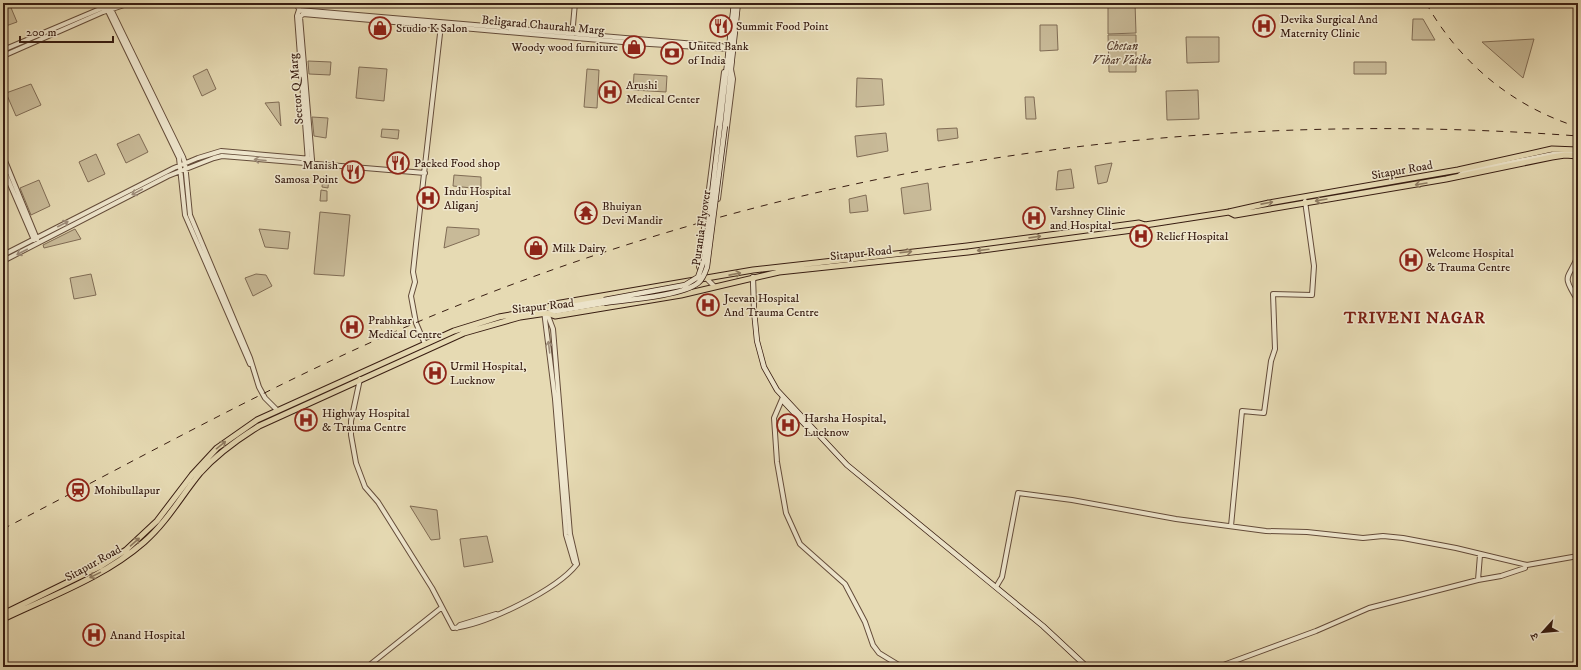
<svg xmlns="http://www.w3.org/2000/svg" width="1581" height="670" font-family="'IM FELL DW Pica','Noto Serif Devanagari',serif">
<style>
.green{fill:#c8ba98;stroke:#806c55}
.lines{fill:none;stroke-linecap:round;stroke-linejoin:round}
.tertiary-casing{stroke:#644c3a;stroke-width:6}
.secondary-casing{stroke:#381d12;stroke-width:6}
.primary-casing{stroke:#381d12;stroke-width:7}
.tertiary{stroke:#efe7ce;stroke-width:4}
.secondary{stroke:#efe7ce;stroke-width:4.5}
.primary{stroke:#e6dab3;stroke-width:5}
.rail{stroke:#381d12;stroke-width:1;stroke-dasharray:7 7;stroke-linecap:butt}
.secondary-bridge-casing{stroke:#381d12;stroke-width:6;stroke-linecap:butt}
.secondary-bridge{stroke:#efe7ce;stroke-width:4.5}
.oneway{stroke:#9d8c79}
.oneway2{stroke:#8f7c62}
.labels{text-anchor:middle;stroke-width:3;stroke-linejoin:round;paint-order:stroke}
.poi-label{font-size:12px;fill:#381d12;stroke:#efe7ce;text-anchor:start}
.street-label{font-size:12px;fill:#381d12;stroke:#efe7ce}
.park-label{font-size:12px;font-style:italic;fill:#5c4434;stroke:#efe7ce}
.district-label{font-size:16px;font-weight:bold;letter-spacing:1px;fill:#7a1f14;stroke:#efe7ce}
</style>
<rect width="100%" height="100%" fill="#e6dab3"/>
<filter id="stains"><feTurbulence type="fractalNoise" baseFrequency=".005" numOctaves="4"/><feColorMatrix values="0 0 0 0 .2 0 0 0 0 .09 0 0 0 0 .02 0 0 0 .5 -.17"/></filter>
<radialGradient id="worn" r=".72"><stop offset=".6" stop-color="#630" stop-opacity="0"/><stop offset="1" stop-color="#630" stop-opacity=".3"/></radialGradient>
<!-- green -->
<path class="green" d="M3,3H9L17,22L3,27Z
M1108,3H1135L1136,33L1108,34Z
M1413,19H1423L1435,40H1412Z
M1040,25H1057L1058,50L1040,51Z
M1108,35H1136V72H1109Z
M1186,37H1219V62L1187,63Z
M1534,39L1523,78L1482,42Z
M308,61L331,62L330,75L309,74Z
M1354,62H1386V74H1354Z
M359,67L387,69L384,101L356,98Z
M207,69L216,89L202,96L193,76Z
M587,69L599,70L597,108L584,107Z
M634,74L667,76L666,92L633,90Z
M857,78L882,79L884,105L856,107Z
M31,84L41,105L16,116L6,93Z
M1198,90L1199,119L1167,120L1166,91Z
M1025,97H1034L1036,119H1026Z
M279,102L281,126L265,103Z
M312,117L328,118L326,138L314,136Z
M957,128L958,138L938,141L937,129Z
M382,129L399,130L398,139L381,137Z
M886,133L888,151L857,157L855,136Z
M139,134L148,152L126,163L117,144Z
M96,154L105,174L88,182L79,162Z
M1112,163L1107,182L1098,184L1095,166Z
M1071,169L1074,188L1056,190L1058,171Z
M454,175L481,177V189L453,186Z
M323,177H329L328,188L322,187Z
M39,180L50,206L31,215L20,188Z
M928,183L931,210L904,214L901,188Z
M321,190L327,191V201H320Z
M866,195L868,211L850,213L849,199Z
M320,212L350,215L344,276L314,274Z
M447,227L479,229V235L444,248Z
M75,229L81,239L44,248L43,245Z
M259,229L290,232L288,249L265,247Z
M91,274L96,295L74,299L70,278Z
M256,274L266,275L272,286L253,296L245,278Z
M410,506L437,510L440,539L431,540Z
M487,536L493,562L464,567L460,539Z"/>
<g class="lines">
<!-- tertiary casing -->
<g class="tertiary-casing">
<path id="tertiary" d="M104,3L179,158L185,215L250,364
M108,3L183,157L185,163L190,215L250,358L259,387L265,398L277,410
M296,3L300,11
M1447,3H1456
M303,14L634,43L730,49
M303,14L300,17L312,160
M572,36L575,3
M3,50L114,3
M3,56L103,12L130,3
M3,156L37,239
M308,162L297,16L299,10L731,47
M3,168L34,240
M718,199L733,79L731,69
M3,255L174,168L198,158L221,151L312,159
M1578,255C1569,281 1560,272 1578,301
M3,261L168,176L214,158L222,156L425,173
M714,286L705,277L699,267L724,72
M544,311L555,399L566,535L574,562L577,564
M425,344L416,323L411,296L415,282L413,272L416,244L441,25
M360,379L351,421V435L356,463L365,487L378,502L432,588L453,628C485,625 557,590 577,564L570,534L553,329L547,313
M783,397L774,418L777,462L786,513L800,544L845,584L865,622L873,645L879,653L902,667
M1231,526L1242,411L1264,413L1271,361L1275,349L1273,294L1312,295L1314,266L1305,201
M1478,580L1501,576L1525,568
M996,587L1002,577L1018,493L1072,500L1176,519L1266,531L1307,532L1363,538L1383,536L1403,538L1456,548L1527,565L1578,556
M457,628L460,625L496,614
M367,667L441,608
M1218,667L1316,631L1369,608L1478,580L1480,555"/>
</g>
<!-- secondary casing -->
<g class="secondary-casing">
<path id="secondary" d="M1312,3L1410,5V3
M720,126L734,3
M725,126L738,3
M1459,176L1464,172L1554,154L1578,153
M753,277L754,311L757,341L764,367L777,390L847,465L1043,626L1087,667
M548,308L604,300
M547,313L604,303
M783,401L811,431"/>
</g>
<!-- primary casing -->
<g class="primary-casing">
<path id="primary" d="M1229,212L1235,215L1446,179L1552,157L1565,155L1578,156
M3,614L101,566L126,550L157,521L192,475L217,448L257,420L454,331L499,317L543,309L555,304L753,270L967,246L1139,223L1145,225L1229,212L1269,203L1458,170L1552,149L1578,150
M3,619C51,596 104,577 144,542C167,522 181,496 200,473C217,454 238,439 259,426L464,333L520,317L547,313L555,316L681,295L779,272L968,252L1125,231L1140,229L1145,225"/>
</g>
<!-- tertiary -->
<use href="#tertiary" class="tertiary"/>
<!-- secondary -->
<use href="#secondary" class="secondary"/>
<!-- primary -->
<use href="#primary" class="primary"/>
<!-- rail -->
<path class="rail" d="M1426,3C1459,62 1513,107 1578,127
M3,529C150,453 295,371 449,309C810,163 1190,107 1578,136"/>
<!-- secondary-bridge casing -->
<g class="secondary-bridge-casing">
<path id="secondary-bridge" d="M604,300L685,285L698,277L704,260L720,126
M604,303C626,300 682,296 698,283C703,279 705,273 707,267L725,126"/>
</g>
<!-- secondary-bridge -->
<use href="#secondary-bridge" class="secondary-bridge"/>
</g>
<!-- one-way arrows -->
<defs><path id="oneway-shaft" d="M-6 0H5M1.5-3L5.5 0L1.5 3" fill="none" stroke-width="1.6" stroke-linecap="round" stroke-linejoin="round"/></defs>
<g class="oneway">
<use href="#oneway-shaft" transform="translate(260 160) rotate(-175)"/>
<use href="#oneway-shaft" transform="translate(137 192) rotate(152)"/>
<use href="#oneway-shaft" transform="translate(63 224) rotate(-27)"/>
<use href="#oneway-shaft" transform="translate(22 252) rotate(153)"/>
<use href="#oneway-shaft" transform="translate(549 347) rotate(-97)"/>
</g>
<g class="oneway2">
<use href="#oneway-shaft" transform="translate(1421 184) rotate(171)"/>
<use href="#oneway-shaft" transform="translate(1321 200) rotate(170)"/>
<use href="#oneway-shaft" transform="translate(1267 203) rotate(-11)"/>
<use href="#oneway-shaft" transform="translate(1035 237) rotate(-8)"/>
<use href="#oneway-shaft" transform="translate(983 250) rotate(173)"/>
<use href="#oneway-shaft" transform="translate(906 252) rotate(-6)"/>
<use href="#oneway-shaft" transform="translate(735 274) rotate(-11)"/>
<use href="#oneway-shaft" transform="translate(221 445) rotate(-39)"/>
<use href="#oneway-shaft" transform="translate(135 542) rotate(-41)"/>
<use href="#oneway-shaft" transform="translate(95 575) rotate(154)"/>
</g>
<!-- icons -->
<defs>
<g id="restaurant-ring" transform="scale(1.15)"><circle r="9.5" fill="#efe7ce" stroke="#8f2418" stroke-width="1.5"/><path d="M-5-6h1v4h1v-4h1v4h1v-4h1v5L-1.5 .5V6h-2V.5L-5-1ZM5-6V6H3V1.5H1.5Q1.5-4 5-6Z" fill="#8f2418"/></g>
<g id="hospital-ring" transform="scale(1.15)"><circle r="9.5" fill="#efe7ce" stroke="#8f2418" stroke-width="1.5"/><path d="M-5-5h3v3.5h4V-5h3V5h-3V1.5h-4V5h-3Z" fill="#8f2418"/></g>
<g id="shop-ring" transform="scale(1.15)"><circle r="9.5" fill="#efe7ce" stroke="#8f2418" stroke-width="1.5"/><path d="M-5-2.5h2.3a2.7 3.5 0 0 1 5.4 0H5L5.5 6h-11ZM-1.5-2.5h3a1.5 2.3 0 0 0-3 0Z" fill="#8f2418"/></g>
<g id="bank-ring" transform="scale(1.15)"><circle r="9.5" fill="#efe7ce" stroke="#8f2418" stroke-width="1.5"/><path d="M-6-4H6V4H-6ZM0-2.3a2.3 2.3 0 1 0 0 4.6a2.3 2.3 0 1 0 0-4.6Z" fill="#8f2418"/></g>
<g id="temple-ring" transform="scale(1.15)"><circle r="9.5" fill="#efe7ce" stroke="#8f2418" stroke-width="1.5"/><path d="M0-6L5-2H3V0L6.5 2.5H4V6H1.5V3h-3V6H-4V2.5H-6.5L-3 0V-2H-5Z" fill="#8f2418"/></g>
<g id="station-ring" transform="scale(1.15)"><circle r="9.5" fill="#efe7ce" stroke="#8f2418" stroke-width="1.5"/><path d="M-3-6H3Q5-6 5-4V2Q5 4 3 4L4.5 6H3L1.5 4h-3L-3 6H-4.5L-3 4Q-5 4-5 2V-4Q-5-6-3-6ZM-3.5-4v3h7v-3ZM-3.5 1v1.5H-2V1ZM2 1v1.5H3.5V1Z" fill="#8f2418"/></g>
</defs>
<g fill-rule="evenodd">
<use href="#restaurant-ring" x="721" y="26"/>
<use href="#hospital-ring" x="1264" y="26"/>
<use href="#shop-ring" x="380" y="28"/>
<use href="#shop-ring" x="634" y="47"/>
<use href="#bank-ring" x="672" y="53"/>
<use href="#hospital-ring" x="610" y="92"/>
<use href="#restaurant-ring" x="398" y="163"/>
<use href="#restaurant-ring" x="353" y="172"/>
<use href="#hospital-ring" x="428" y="198"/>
<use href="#temple-ring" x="586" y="213"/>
<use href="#hospital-ring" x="1034" y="218"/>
<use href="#hospital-ring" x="1141" y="236"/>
<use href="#shop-ring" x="536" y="248"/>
<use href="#hospital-ring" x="1411" y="260"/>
<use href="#hospital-ring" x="708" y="305"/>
<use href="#hospital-ring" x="352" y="327"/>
<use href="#hospital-ring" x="435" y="373"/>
<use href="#hospital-ring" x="306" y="420"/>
<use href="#hospital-ring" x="788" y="425"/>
<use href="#station-ring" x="78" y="490"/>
<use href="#hospital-ring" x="94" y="635"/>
</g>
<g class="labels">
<!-- poi labels -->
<g class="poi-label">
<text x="1280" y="23">Devika Surgical And<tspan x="1280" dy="14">Maternity Clinic</tspan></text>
<text x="736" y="30">Summit Food Point</text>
<text x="396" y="32">Studio K Salon</text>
<text x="688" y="50">United Bank<tspan x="688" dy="14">of India</tspan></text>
<text x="618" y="51" text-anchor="end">Woody wood furniture</text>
<text x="626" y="89">Arushi<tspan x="626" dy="14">Medical Center</tspan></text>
<text x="414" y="167">Packed Food shop</text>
<text x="338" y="169" text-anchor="end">Manish<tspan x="338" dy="14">Samosa Point</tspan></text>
<text x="444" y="195">Indu Hospital<tspan x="444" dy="14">Aliganj</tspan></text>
<text x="602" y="210">Bhuiyan<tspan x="602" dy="14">Devi Mandir</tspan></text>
<text x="1050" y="215">Varshney Clinic<tspan x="1050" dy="14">and Hospital</tspan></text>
<text x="1156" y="240">Relief Hospital</text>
<text x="552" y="252">Milk Dairy</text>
<text x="1426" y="257">Welcome Hospital<tspan x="1426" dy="14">&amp; Trauma Centre</tspan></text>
<text x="724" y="302">Jeevan Hospital<tspan x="724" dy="14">And Trauma Centre</tspan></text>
<text x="368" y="324">Prabhkar<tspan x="368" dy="14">Medical Centre</tspan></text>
<text x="450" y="370">Urmil Hospital,<tspan x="450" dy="14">Lucknow</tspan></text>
<text x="322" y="417">Highway Hospital<tspan x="322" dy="14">&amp; Trauma Centre</tspan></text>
<text x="804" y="422">Harsha Hospital,<tspan x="804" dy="14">Lucknow</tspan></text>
<text x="94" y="494">Mohibullapur</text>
<text x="110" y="639">Anand Hospital</text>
</g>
<!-- street labels -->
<g class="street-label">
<text transform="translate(543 25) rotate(5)" y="4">Beligarad Chauraha Marg</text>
<text transform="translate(296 89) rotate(-95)" y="4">Sector Q Marg</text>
<text transform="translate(1402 170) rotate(-10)" y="4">Sitapur Road</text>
<text transform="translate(701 228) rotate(-82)" y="4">Purania Flyover</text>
<text transform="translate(861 253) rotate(-6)" y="4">Sitapur Road</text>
<text transform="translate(543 306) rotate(-6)" y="4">Sitapur Road</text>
<text transform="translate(93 563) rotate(-29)" y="4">Sitapur Road</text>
</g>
<!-- park labels -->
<g class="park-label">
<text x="1122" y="50">Chetan<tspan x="1122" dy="14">Vihar Vatika</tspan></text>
</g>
<!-- district labels -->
<g class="district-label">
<text x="1415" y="323">TRIVENI NAGAR</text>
</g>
</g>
<!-- margin -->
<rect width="1581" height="670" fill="none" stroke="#e6dab3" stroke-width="16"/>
<rect x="4" y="4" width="1573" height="662" fill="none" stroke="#381d12" stroke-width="2"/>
<rect x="8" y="8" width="1565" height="654" fill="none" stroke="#381d12"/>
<!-- north arrow -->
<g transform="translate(1543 632) rotate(243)" stroke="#efe7ce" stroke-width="3" paint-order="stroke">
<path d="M0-3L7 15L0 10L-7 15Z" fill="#381d12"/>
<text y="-6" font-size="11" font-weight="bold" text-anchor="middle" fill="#381d12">उ</text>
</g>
<!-- scale -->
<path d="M20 36v6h93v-6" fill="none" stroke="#381d12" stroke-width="2"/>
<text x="26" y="36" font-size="12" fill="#381d12" stroke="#efe7ce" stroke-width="3" paint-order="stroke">200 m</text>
<rect width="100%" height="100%" filter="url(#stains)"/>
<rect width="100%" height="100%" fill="url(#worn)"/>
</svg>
